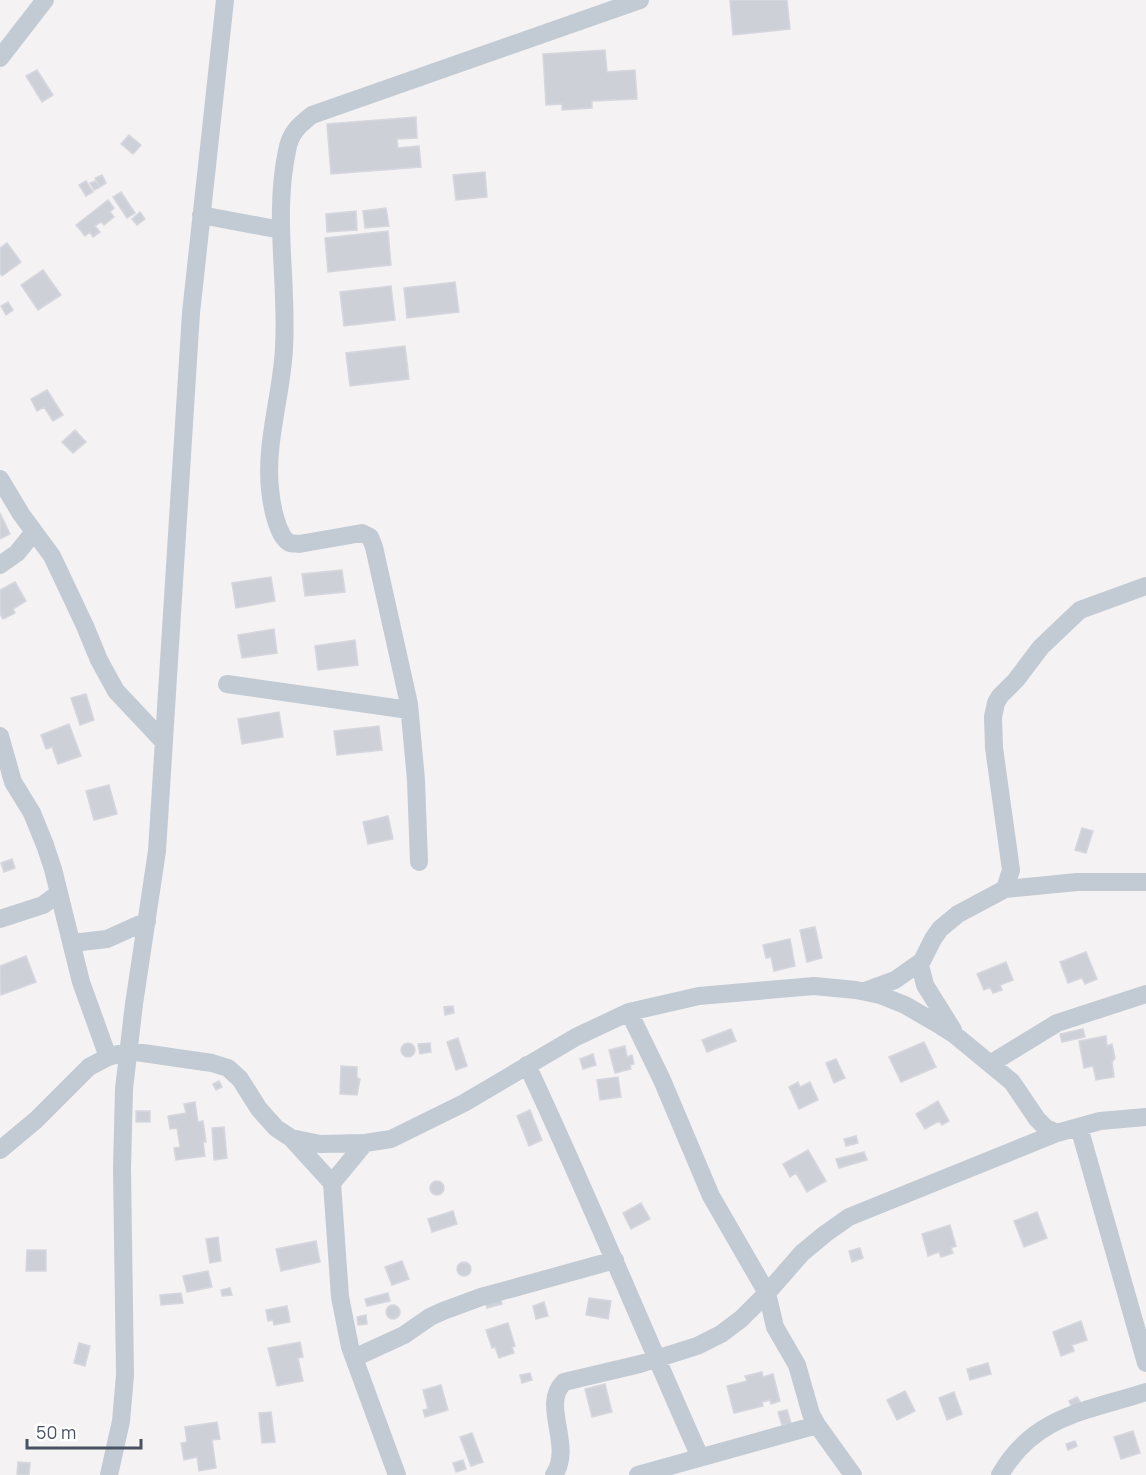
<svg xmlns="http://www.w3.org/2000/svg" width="1146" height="1475" font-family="Manrope,sans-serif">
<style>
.building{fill:#ced0d8;stroke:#d6d7de;stroke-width:1.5}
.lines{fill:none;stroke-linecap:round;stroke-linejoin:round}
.minor{stroke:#c2cad4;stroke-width:18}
</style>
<rect width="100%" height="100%" fill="#f4f2f2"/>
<!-- building -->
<path class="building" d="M730,0H787L790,29L733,35Z
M605,50L607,72L635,70L637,99L592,101V108L562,110V104L546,105L543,54Z
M37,70L53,95L42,102L26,76Z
M416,117L417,138L397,139L398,148L419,146L421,167L331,174L327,124Z
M129,135L141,145L133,154L121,144Z
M485,172L487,197L456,200L453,175Z
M102,175L106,183L100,187L95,178Z
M86,181L93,192L86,196L79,185Z
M96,181L100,187L94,190L90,183Z
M121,192L135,213L127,218L113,197Z
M108,200L114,208L110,212L114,217L104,225L101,222L95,226L100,232L93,237L90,232L85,236L76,225Z
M386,208L389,226L365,228L363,211Z
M356,211L357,230L327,232L326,214Z
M140,212L145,219L137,225L132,219Z
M388,231L391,265L328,272L325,238Z
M7,243L21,262L2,276L0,273V248Z
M43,270L61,295L38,310L21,285Z
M455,282L459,312L407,318L404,288Z
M391,286L395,320L344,326L340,292Z
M8,302L13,310L6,315L1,306Z
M405,346L409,379L350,386L346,353Z
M47,390L63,415L53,421L44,407L37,411L31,399Z
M75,430L86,442L73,453L62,442Z
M0,513L10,534L0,539Z
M342,570L345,592L305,596L302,574Z
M271,577L275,601L236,608L232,583Z
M15,582L26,601L13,609L15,613L3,619L0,614V590Z
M274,629L277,653L242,658L238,635Z
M355,640L358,665L318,670L315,646Z
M86,694L94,720L80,725L71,698Z
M279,712L283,737L242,744L238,719Z
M69,724L81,756L58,764L52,747L46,749L41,735Z
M379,726L382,750L337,755L334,731Z
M109,785L117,814L94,820L86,791Z
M388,816L393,839L368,844L363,822Z
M1082,828L1093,831L1086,853L1075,850Z
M12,859L15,868L4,872L1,863Z
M815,927L822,958L807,962L800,930Z
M790,939L795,966L774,971L771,957L766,958L763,945Z
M1086,952L1097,979L1085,984L1082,978L1068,983L1060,962Z
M26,956L36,982L1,995L0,966Z
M1006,962L1013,980L1000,985L1002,990L993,993L990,987L984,990L977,974Z
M453,1006L454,1013L445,1015L444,1007Z
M731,1029L736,1041L707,1052L702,1040Z
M1083,1029L1085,1037L1062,1042L1060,1034Z
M1106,1036L1107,1046L1112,1044L1115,1058L1112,1062L1114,1077L1096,1080L1093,1066L1084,1068L1079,1041Z
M458,1038L467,1066L456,1070L447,1042Z
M924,1042L936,1067L901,1082L889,1057Z
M401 1050a7 7 0 1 1 14 0a7 7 0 1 1-14 0Z
M430,1043L431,1052L420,1054L418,1044Z
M625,1046L627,1057L632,1055L634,1064L630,1065L631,1069L615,1073L609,1050Z
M593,1054L596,1065L583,1069L580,1059Z
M836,1059L845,1078L834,1083L826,1063Z
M341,1066L357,1067V1078L360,1079L357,1095L340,1094Z
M618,1077L621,1097L600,1100L597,1080Z
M219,1081L222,1087L216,1090L213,1084Z
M798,1082L800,1087L810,1082L818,1100L799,1109L789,1087Z
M938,1101L949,1121L942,1125L939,1121L925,1129L916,1114Z
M195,1102L198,1122L203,1121L206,1142H203L205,1156L176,1160L174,1148L180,1147L177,1128L170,1129L168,1116L186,1113L184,1104Z
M530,1110L542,1140L529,1146L517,1116Z
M136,1111H150V1122H136Z
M224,1127L227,1158L214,1160L212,1128Z
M856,1136L858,1143L846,1146L844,1139Z
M808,1150L826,1181L807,1192L796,1173L790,1177L783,1164Z
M864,1152L867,1160L839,1168L836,1159Z
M430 1188a7 7 0 1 1 14 0a7 7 0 1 1-14 0Z
M641,1203L650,1219L631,1229L623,1213Z
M453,1211L457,1224L432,1232L428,1219Z
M1037,1212L1047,1238L1024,1247L1014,1221Z
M950,1225L956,1246L951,1248L953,1253L941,1257L939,1252L928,1256L922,1234Z
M218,1237L221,1261L210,1263L206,1239Z
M316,1241L320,1262L281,1271L276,1249Z
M860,1248L863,1258L852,1262L849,1251Z
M27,1250H46V1271H26Z
M402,1261L409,1279L392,1285L385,1267Z
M457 1269a7 7 0 1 1 14 0a7 7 0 1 1-14 0Z
M208,1271L212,1287L187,1292L183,1276Z
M230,1288L232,1295L222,1296L221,1290Z
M181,1293L183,1303L161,1305L160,1295Z
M388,1293L390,1301L367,1306L365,1299Z
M500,1296L502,1304L487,1308L485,1300Z
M589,1298L611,1301L608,1319L586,1315Z
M544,1302L548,1316L536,1319L533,1306Z
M386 1312a7 7 0 1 1 14 0a7 7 0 1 1-14 0Z
M287,1306L290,1322L274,1325L273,1320L268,1321L266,1310Z
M366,1315L367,1324L358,1325L357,1317Z
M1081,1321L1087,1340L1072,1345L1074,1351L1061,1356L1053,1332Z
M508,1323L515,1346L512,1347L514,1353L499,1358L495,1347L492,1348L486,1330Z
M300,1342L303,1357L298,1358L303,1381L277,1386L268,1348Z
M79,1343L90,1346L85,1366L74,1363Z
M988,1363L991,1374L970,1380L967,1369Z
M762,1372L763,1377L773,1374L780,1401L771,1404L770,1400L762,1402L763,1406L734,1413L727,1386L747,1381L745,1376Z
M530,1373L532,1380L522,1383L520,1375Z
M605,1384L612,1412L592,1417L585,1389Z
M441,1385L448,1410L425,1417L423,1410L428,1409L423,1390Z
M905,1391L915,1411L897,1420L887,1400Z
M954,1392L962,1414L947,1420L939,1398Z
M1077,1397L1081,1403L1072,1407L1069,1401Z
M787,1410L791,1423L782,1425L778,1412Z
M271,1412L275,1442L262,1443L259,1413Z
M217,1422L220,1439L212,1440L216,1468L199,1471L197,1457L184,1460L181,1443L187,1442L185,1427Z
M1133,1431L1140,1453L1121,1459L1114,1437Z
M472,1433L483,1462L471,1466L460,1437Z
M1075,1441L1077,1446L1068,1450L1066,1444Z
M463,1460L466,1469L456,1472L453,1463Z
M18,1462L30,1463L29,1475H17Z"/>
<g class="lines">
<!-- minor -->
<path class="minor" d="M0,58L45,0
M201,215L281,230
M0,479L21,514L52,556L85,626L99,660L116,691L164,742
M0,565L17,553L34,532
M227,684L409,710
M0,736L13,782L32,813L45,845L53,869L81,982L108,1057
M419,862L416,780L409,704L374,547L370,537L362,533L299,544C296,543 293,544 290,543C277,538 271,501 270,489C265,442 282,394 284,348C288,283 273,216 287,151C290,133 298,126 312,115L640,0
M1005,889L1011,870L994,748L993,717L996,703L1000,696L1016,680L1041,647L1080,610L1146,586
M0,919L43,905L59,893
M72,943L107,939L147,921
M865,991L895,980L922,961
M953,1030L925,985L920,965L933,939L940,929L958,914L1005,889L1077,882H1146
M990,1064L1057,1023L1146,994
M527,1065C588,1195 642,1327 700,1457
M1079,1127L1146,1363
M291,1138L320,1144L365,1143L391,1139L464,1103L576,1037L629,1012L699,996L814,986L856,990L880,995L905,1005L936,1023L955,1035L1012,1082L1037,1119L1046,1128L1057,1133L1100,1121L1146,1117
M0,1150L36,1120L89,1067L108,1057L129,1051L212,1063L228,1068L240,1079L259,1109L276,1128L291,1138L332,1183L340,1297L350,1347L397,1475
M332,1183L365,1143
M354,1358L404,1335L430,1317L443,1311L481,1297L615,1260
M109,1475L121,1421L125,1375L122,1169L124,1089L134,1004L157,851L191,313L225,0
M554,1475C574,1445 540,1405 564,1382L640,1364L697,1346L721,1334L741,1319L767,1293L711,1196L662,1080L629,1012
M638,1475L817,1425
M853,1475L817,1425L811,1414L797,1365L775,1327L767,1293L802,1253L825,1234L849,1217L1057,1133
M1000,1475C1033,1416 1087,1411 1146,1392"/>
</g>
<!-- scale -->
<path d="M27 1439v9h114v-9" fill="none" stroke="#485262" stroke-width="3"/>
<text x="36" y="1439" font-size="18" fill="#485262" stroke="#ffffff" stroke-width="4.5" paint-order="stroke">50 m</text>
</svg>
